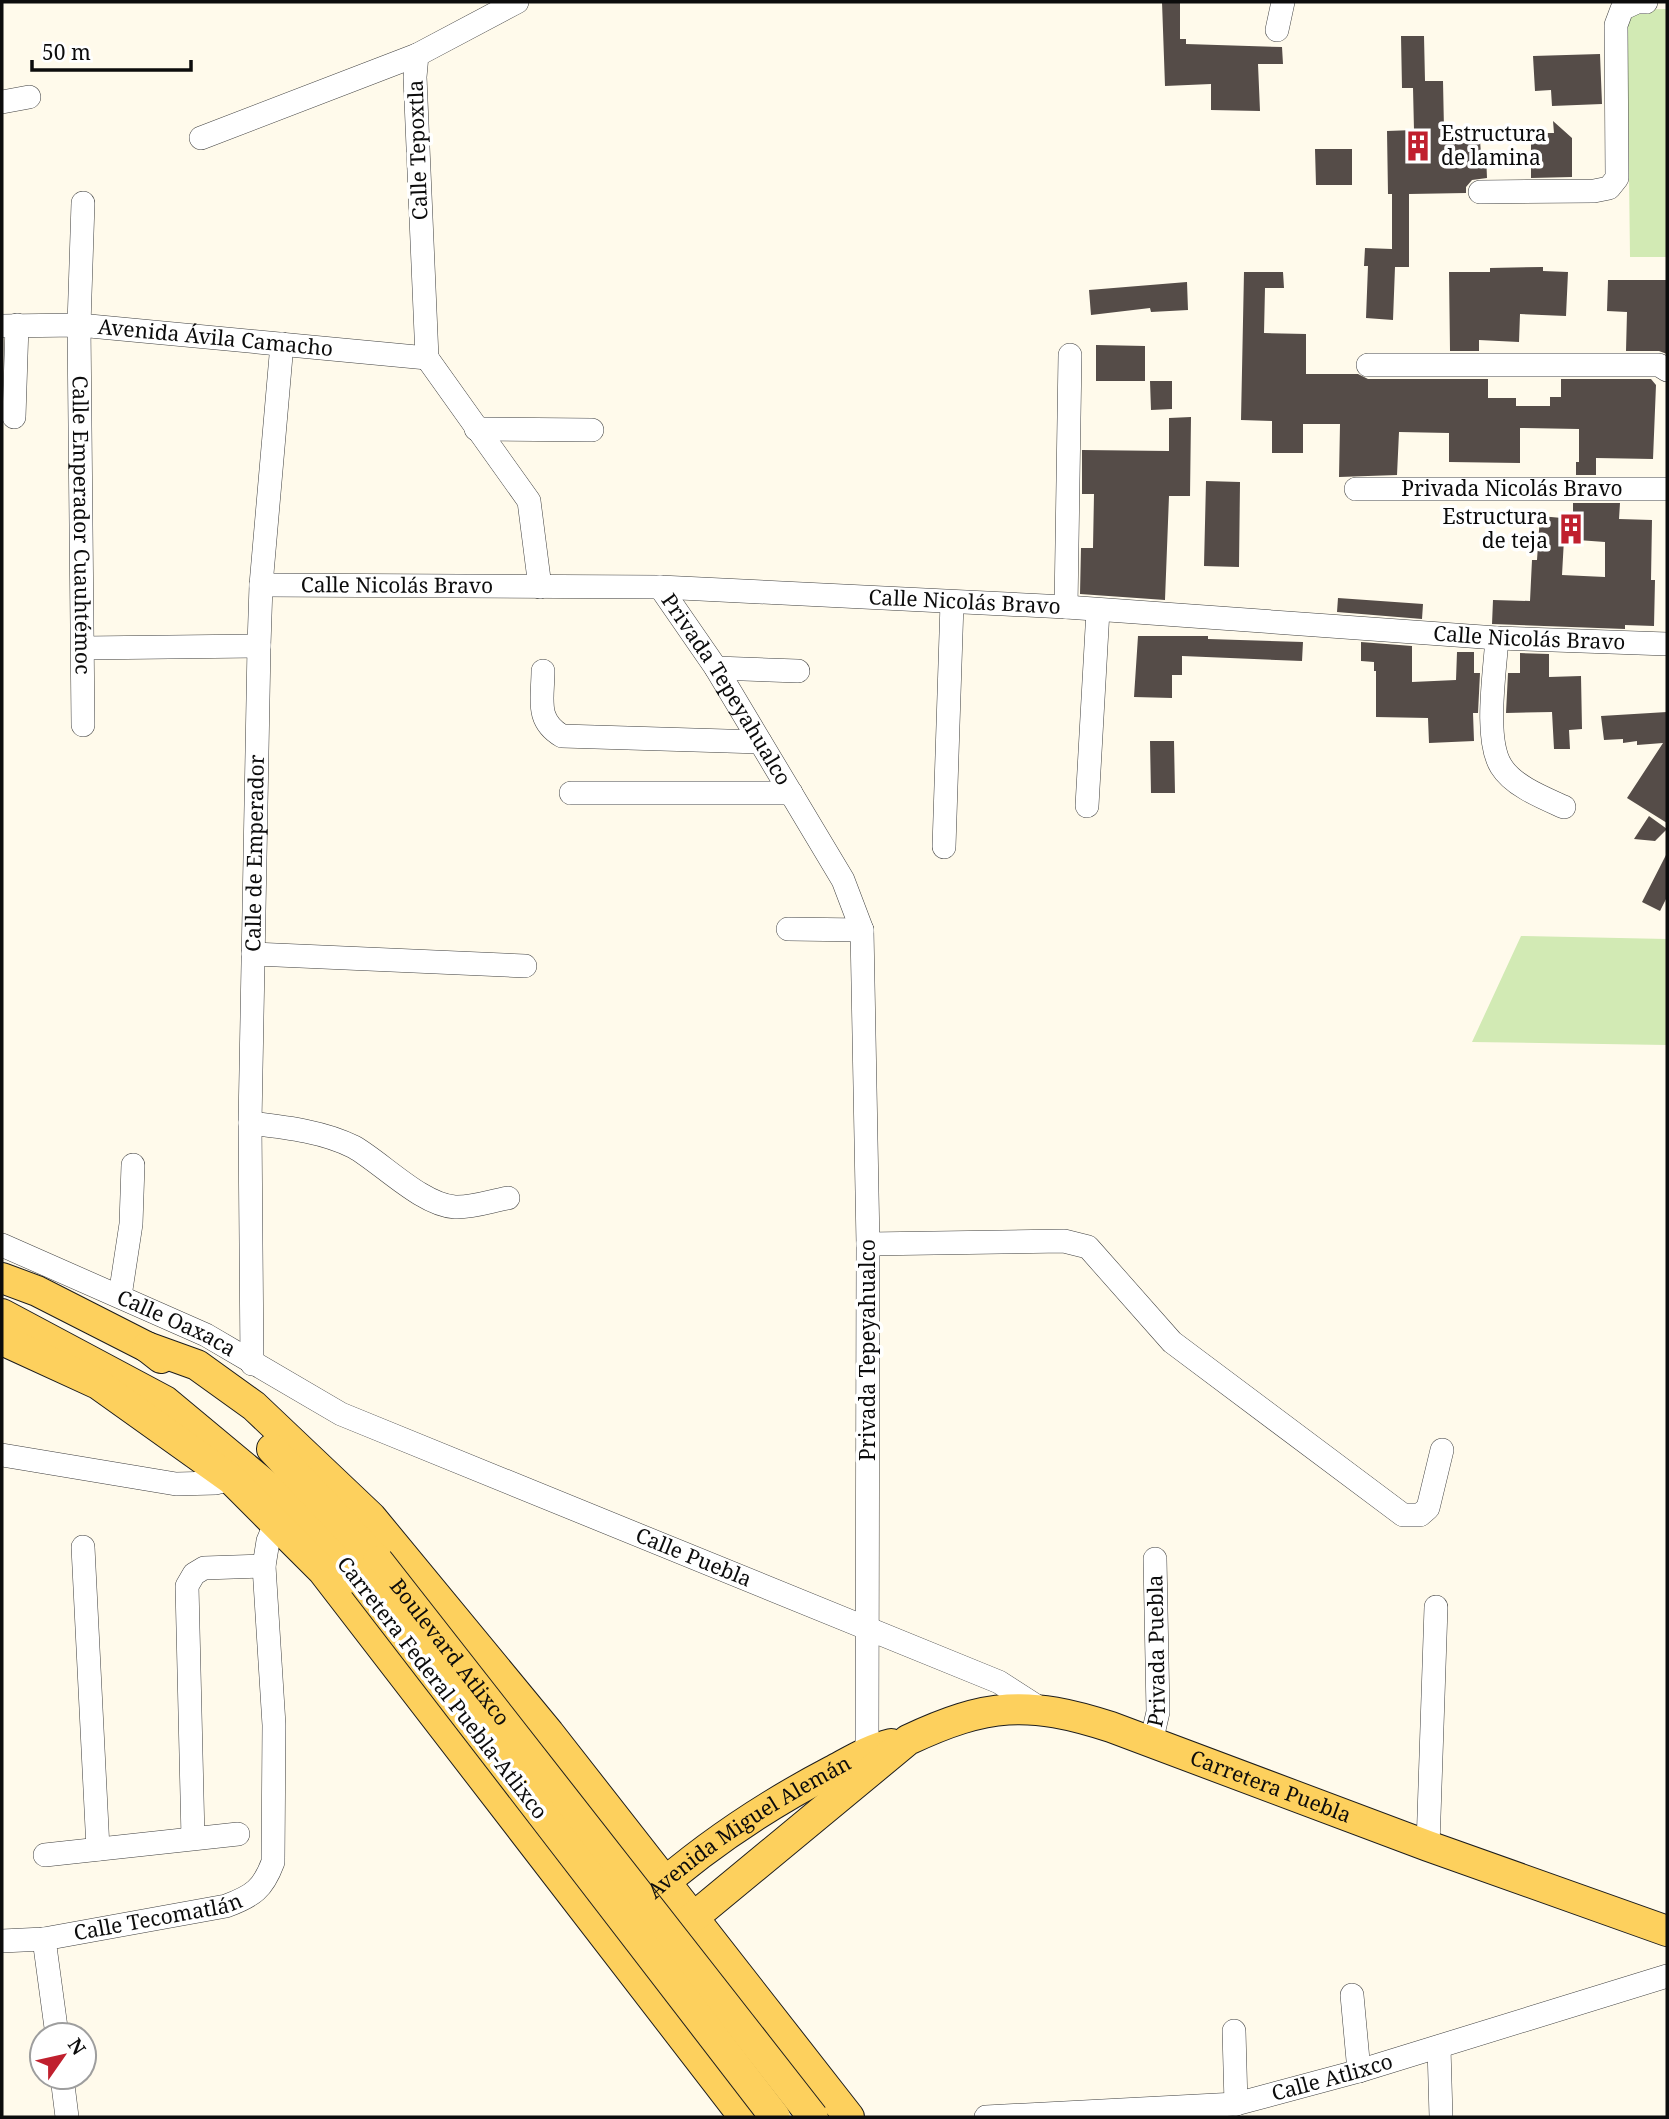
<svg xmlns="http://www.w3.org/2000/svg" width="1669" height="2119" font-family="'Noto Serif',serif">
<style>
.grass{fill:#d2eab4}
.building{fill:#554c48;fill-rule:evenodd}
.lines{fill:none;stroke-linecap:round;stroke-linejoin:round}
.minor-casing{stroke:#3f3f3f;stroke-width:24}
.major-casing{stroke:#1d1d1d;stroke-width:32}
.minor{stroke:#fff;stroke-width:23}
.major{stroke:#fdd05d;stroke-width:30}
.major-bridge-casing{stroke:#1d1d1d;stroke-width:32;stroke-linecap:butt}
.major-bridge{stroke:#fdd05d;stroke-width:30}
.labels{text-anchor:middle;stroke-width:7;stroke-linejoin:round;paint-order:stroke}
.poi-label{font-size:21px;fill:#0c0c0c;stroke:#fff;text-anchor:start}
.street-label{font-size:21px;fill:#0c0c0c;stroke:#fff}
</style>
<rect width="100%" height="100%" fill="#fffaeb"/>
<!-- grass -->
<path class="grass" d="M1667,9V257H1630L1627,10Z
M1521,936L1667,939V1045L1472,1042Z"/>
<!-- building -->
<path class="building" d="M1162,2H1180V39H1186V44L1282,47L1283,64H1258L1260,111L1211,110V84L1165,86Z
M1401,36H1424L1425,81H1443L1444,130H1449V143L1480,141L1481,154H1486L1487,178L1472,180L1466,187V193L1409,194V267H1395L1393,320L1366,318L1368,266H1364L1365,248L1392,249V194H1388L1387,131L1414,130L1413,88H1402Z
M1600,54L1602,104L1552,106L1551,90L1535,91L1533,56Z
M1553,121L1572,138V177L1531,178V133H1554Z
M1315,149H1352V185H1316Z
M1543,267V271L1568,272L1566,316L1520,314L1519,342L1479,340V351H1450L1449,272H1490V268Z
M1244,272H1283L1284,288H1265L1264,333L1306,334V374H1358L1368,379H1488V398H1516V406H1550V397H1561V379H1651L1656,385L1653,459L1596,458V475H1576V462H1579V429L1520,428V463L1449,462V433L1399,432L1397,475L1339,477L1340,424H1303V453H1272V421L1241,420Z
M1608,280H1667V354L1659,351H1626L1627,312L1607,311Z
M1187,282L1188,310L1151,312L1150,308L1091,315L1089,290Z
M1096,345L1145,346V381H1096Z
M1150,381H1172V409L1151,410Z
M1191,417L1190,496H1169L1165,600L1080,594L1081,548H1093L1094,494H1082V450L1169,451V418Z
M1206,481L1240,482L1239,567L1204,566Z
M1573,503H1620L1619,519L1652,520L1651,580H1655L1654,626L1625,625V629L1492,624L1493,600L1530,601L1532,560H1537L1540,516L1573,519ZM1564,539L1605,542V577L1562,575Z
M1338,598L1423,604L1422,619L1337,612Z
M1138,636H1208V639L1303,642L1302,661L1182,656V675H1172V698L1134,697Z
M1361,642L1412,646V682L1456,680L1457,652H1474V673H1480L1478,713H1473L1474,741L1429,743L1428,718L1376,717V671H1374V662L1361,661Z
M1520,653L1549,654V677L1581,676L1582,729L1569,730L1570,749H1554L1552,712L1506,713L1508,673H1520Z
M1667,712V823L1627,798L1663,743L1637,745V741L1623,743V739L1604,740L1601,716Z
M1150,741H1174L1175,793H1151Z
M1649,816L1667,829L1655,841L1634,839Z
M1667,853V897L1660,911L1642,902Z"/>
<g class="lines">
<!-- minor casing -->
<g class="minor-casing">
<g id="minor">
<path d="M1277,30L1283,2"/>
<path d="M2,102L29,97"/>
<path d="M201,138L417,55"/>
<path d="M1480,192L1594,191L1609,188L1617,178L1616,25L1622,9L1637,2H1646"/>
<path id="s1" d="M83,203L79,325L83,725"/>
<path id="s2" d="M2,326L79,325L427,358"/>
<path d="M427,358L415,77L417,55L517,2"/>
<path d="M427,358L529,501L540,587"/>
<path d="M1368,365H1659L1667,370"/>
<path d="M14,417L17,325"/>
<path d="M476,429L592,430"/>
<path id="s3" d="M1356,489H1667"/>
<path id="s4" d="M261,585L660,587L1066,607L1497,638L1667,644"/>
<path id="s5" d="M660,587L716,668L843,880L862,930L868,1244L867,1752L875,1765"/>
<path d="M1066,607L1070,355"/>
<path d="M1497,638C1495,671 1484,739 1501,766C1513,786 1544,798 1564,807"/>
<path d="M83,648L259,646"/>
<path d="M716,668L798,671"/>
<path d="M543,671C543,699 535,720 562,736L760,742"/>
<path d="M571,793H791"/>
<path d="M1087,806L1098,610"/>
<path d="M944,847L952,603"/>
<path d="M788,929L862,930"/>
<path d="M253,954L525,966"/>
<path d="M250,1123C283,1127 323,1131 354,1147C382,1163 422,1205 455,1207C472,1208 491,1201 508,1198"/>
<path d="M868,1244L1064,1241L1088,1247L1172,1342L1403,1515H1420L1428,1508L1442,1450"/>
<path id="s6" d="M2,1245L206,1335L341,1414L999,1682L1041,1709"/>
<path d="M120,1296L131,1224L133,1165"/>
<path id="s7" d="M252,1364L250,1123L259,646L261,585L282,344"/>
<path d="M2,1455L176,1484L216,1483L231,1479"/>
<path d="M83,1547L98,1849"/>
<path id="s8" d="M1151,1743L1158,1712L1155,1559"/>
<path d="M193,1838L187,1586L194,1574L204,1568L264,1566"/>
<path d="M1428,1846L1436,1607"/>
<path d="M45,1855L238,1834"/>
<path d="M44,1939L57,2035"/>
<path id="s9" d="M2,1941L44,1939L226,1906C253,1896 263,1889 273,1862L274,1725L264,1566L268,1541L276,1522"/>
<path d="M1352,1995L1359,2071"/>
<path d="M1234,2031L1236,2104"/>
<path d="M1439,2047L1441,2117"/>
<path d="M62,2077L67,2117"/>
<path id="s10" d="M986,2117L1236,2104L1359,2071L1667,1976"/>
</g>
</g>
<!-- major casing -->
<g class="major-casing">
<g id="major">
<path d="M2,1278L37,1291L147,1347L161,1358"/>
<path d="M2,1314L165,1401L297,1511L364,1583"/>
<path d="M2,1340L98,1384L231,1479L323,1571L744,2117"/>
<path d="M147,1347L197,1365L254,1406L371,1517L549,1733L849,2117"/>
<path d="M272,1449L378,1561"/>
<path id="s11" d="M649,1896C704,1847 767,1805 832,1771C851,1761 870,1749 891,1744"/>
<path id="s12" d="M631,1969L908,1740C987,1703 1028,1700 1111,1727L1428,1846L1667,1931"/>
</g>
</g>
<!-- minor -->
<use href="#minor" class="minor"/>
<!-- major -->
<use href="#major" class="major"/>
<!-- major-bridge casing -->
<g class="major-bridge-casing">
<g id="major-bridge">
<path id="s13" d="M378,1561L813,2117"/>
<path d="M364,1583L775,2117"/>
</g>
</g>
<!-- major-bridge -->
<use href="#major-bridge" class="major-bridge"/>
</g>
<!-- icons -->
<defs>
<g id="building-bare" transform="scale(2.415)"><path d="M-4-6H4V6H1V3H-1V6H-4ZM-2.5-4.3h1.7v1.8h-1.7ZM.8-4.3h1.7v1.8H.8ZM-2.5-1h1.7V.8h-1.7ZM.8-1h1.7V.8H.8Z" fill="#c0202e" stroke="#fff" stroke-width="2.5" paint-order="stroke"/></g>
</defs>
<g fill-rule="evenodd">
<use href="#building-bare" x="1418" y="146"/>
<use href="#building-bare" x="1571" y="529"/>
</g>
<g class="labels">
<!-- poi labels -->
<g class="poi-label">
<text x="1441" y="141">Estructura<tspan x="1441" dy="24">de lamina</tspan></text>
<text x="1548" y="524" text-anchor="end">Estructura<tspan x="1548" dy="24">de teja</tspan></text>
</g>
<!-- street labels -->
<g class="street-label">
<text transform="translate(418 150) rotate(-92)" y="7">Calle Tepoxtla</text>
<text dy="7" stroke="none"><textPath href="#s2" startOffset="214">Avenida Ávila Camacho</textPath></text>
<text dy="7" stroke="none"><textPath href="#s3" startOffset="156">Privada Nicolás Bravo</textPath></text>
<text dy="7" stroke="none"><textPath href="#s1" startOffset="322">Calle Emperador Cuauhtémoc</textPath></text>
<text dy="7" stroke="none"><textPath href="#s4" startOffset="136">Calle Nicolás Bravo</textPath></text>
<text dy="7" stroke="none"><textPath href="#s4" startOffset="704">Calle Nicolás Bravo</textPath></text>
<text dy="7" stroke="none"><textPath href="#s4" startOffset="1270">Calle Nicolás Bravo</textPath></text>
<text dy="7" stroke="none"><textPath href="#s5" startOffset="122">Privada Tepeyahualco</textPath></text>
<text dy="7" stroke="none"><textPath href="#s7" startOffset="511">Calle de Emperador</textPath></text>
<text dy="7" stroke="none"><textPath href="#s6" startOffset="191">Calle Oaxaca</textPath></text>
<text transform="translate(868 1350) rotate(-90)" y="7">Privada Tepeyahualco</text>
<text dy="7" stroke="none"><textPath href="#s6" startOffset="760">Calle Puebla</textPath></text>
<text dy="7" stroke="none"><textPath href="#s13" startOffset="116">Boulevard Atlixco</textPath></text>
<text dy="7" stroke="none"><textPath href="#s8" startOffset="93">Privada Puebla</textPath></text>
<text transform="translate(442 1688) rotate(52)" y="7">Carretera Federal Puebla-Atlixco</text>
<text dy="7" stroke="none"><textPath href="#s12" startOffset="740">Carretera Puebla</textPath></text>
<text dy="7" stroke="none"><textPath href="#s11" startOffset="122">Avenida Miguel Alemán</textPath></text>
<text dy="7" stroke="none"><textPath href="#s9" startOffset="158">Calle Tecomatlán</textPath></text>
<text dy="7" stroke="none"><textPath href="#s10" startOffset="350">Calle Atlixco</textPath></text>
</g>
</g>
<!-- border -->
<rect width="1669" height="2119" fill="none" stroke="#0c0c0c" stroke-width="7"/>
<!-- north arrow -->
<g transform="translate(63 2056) rotate(56)"><circle r="33" fill="#ffffff" stroke="#9e9e9e" stroke-width="2"/>
<path d="M0-5L12 26L0 18L-12 26Z" fill="#c0202e"/>
<text y="-10" font-size="19" font-weight="bold" text-anchor="middle" fill="#0c0c0c">N</text>
</g>
<!-- scale -->
<path d="M32 60v10h159v-10" fill="none" stroke="#0c0c0c" stroke-width="3.5"/>
<text x="42" y="60" font-size="21" fill="#0c0c0c" stroke="#ffffff" stroke-width="5" paint-order="stroke">50 m</text>
</svg>
